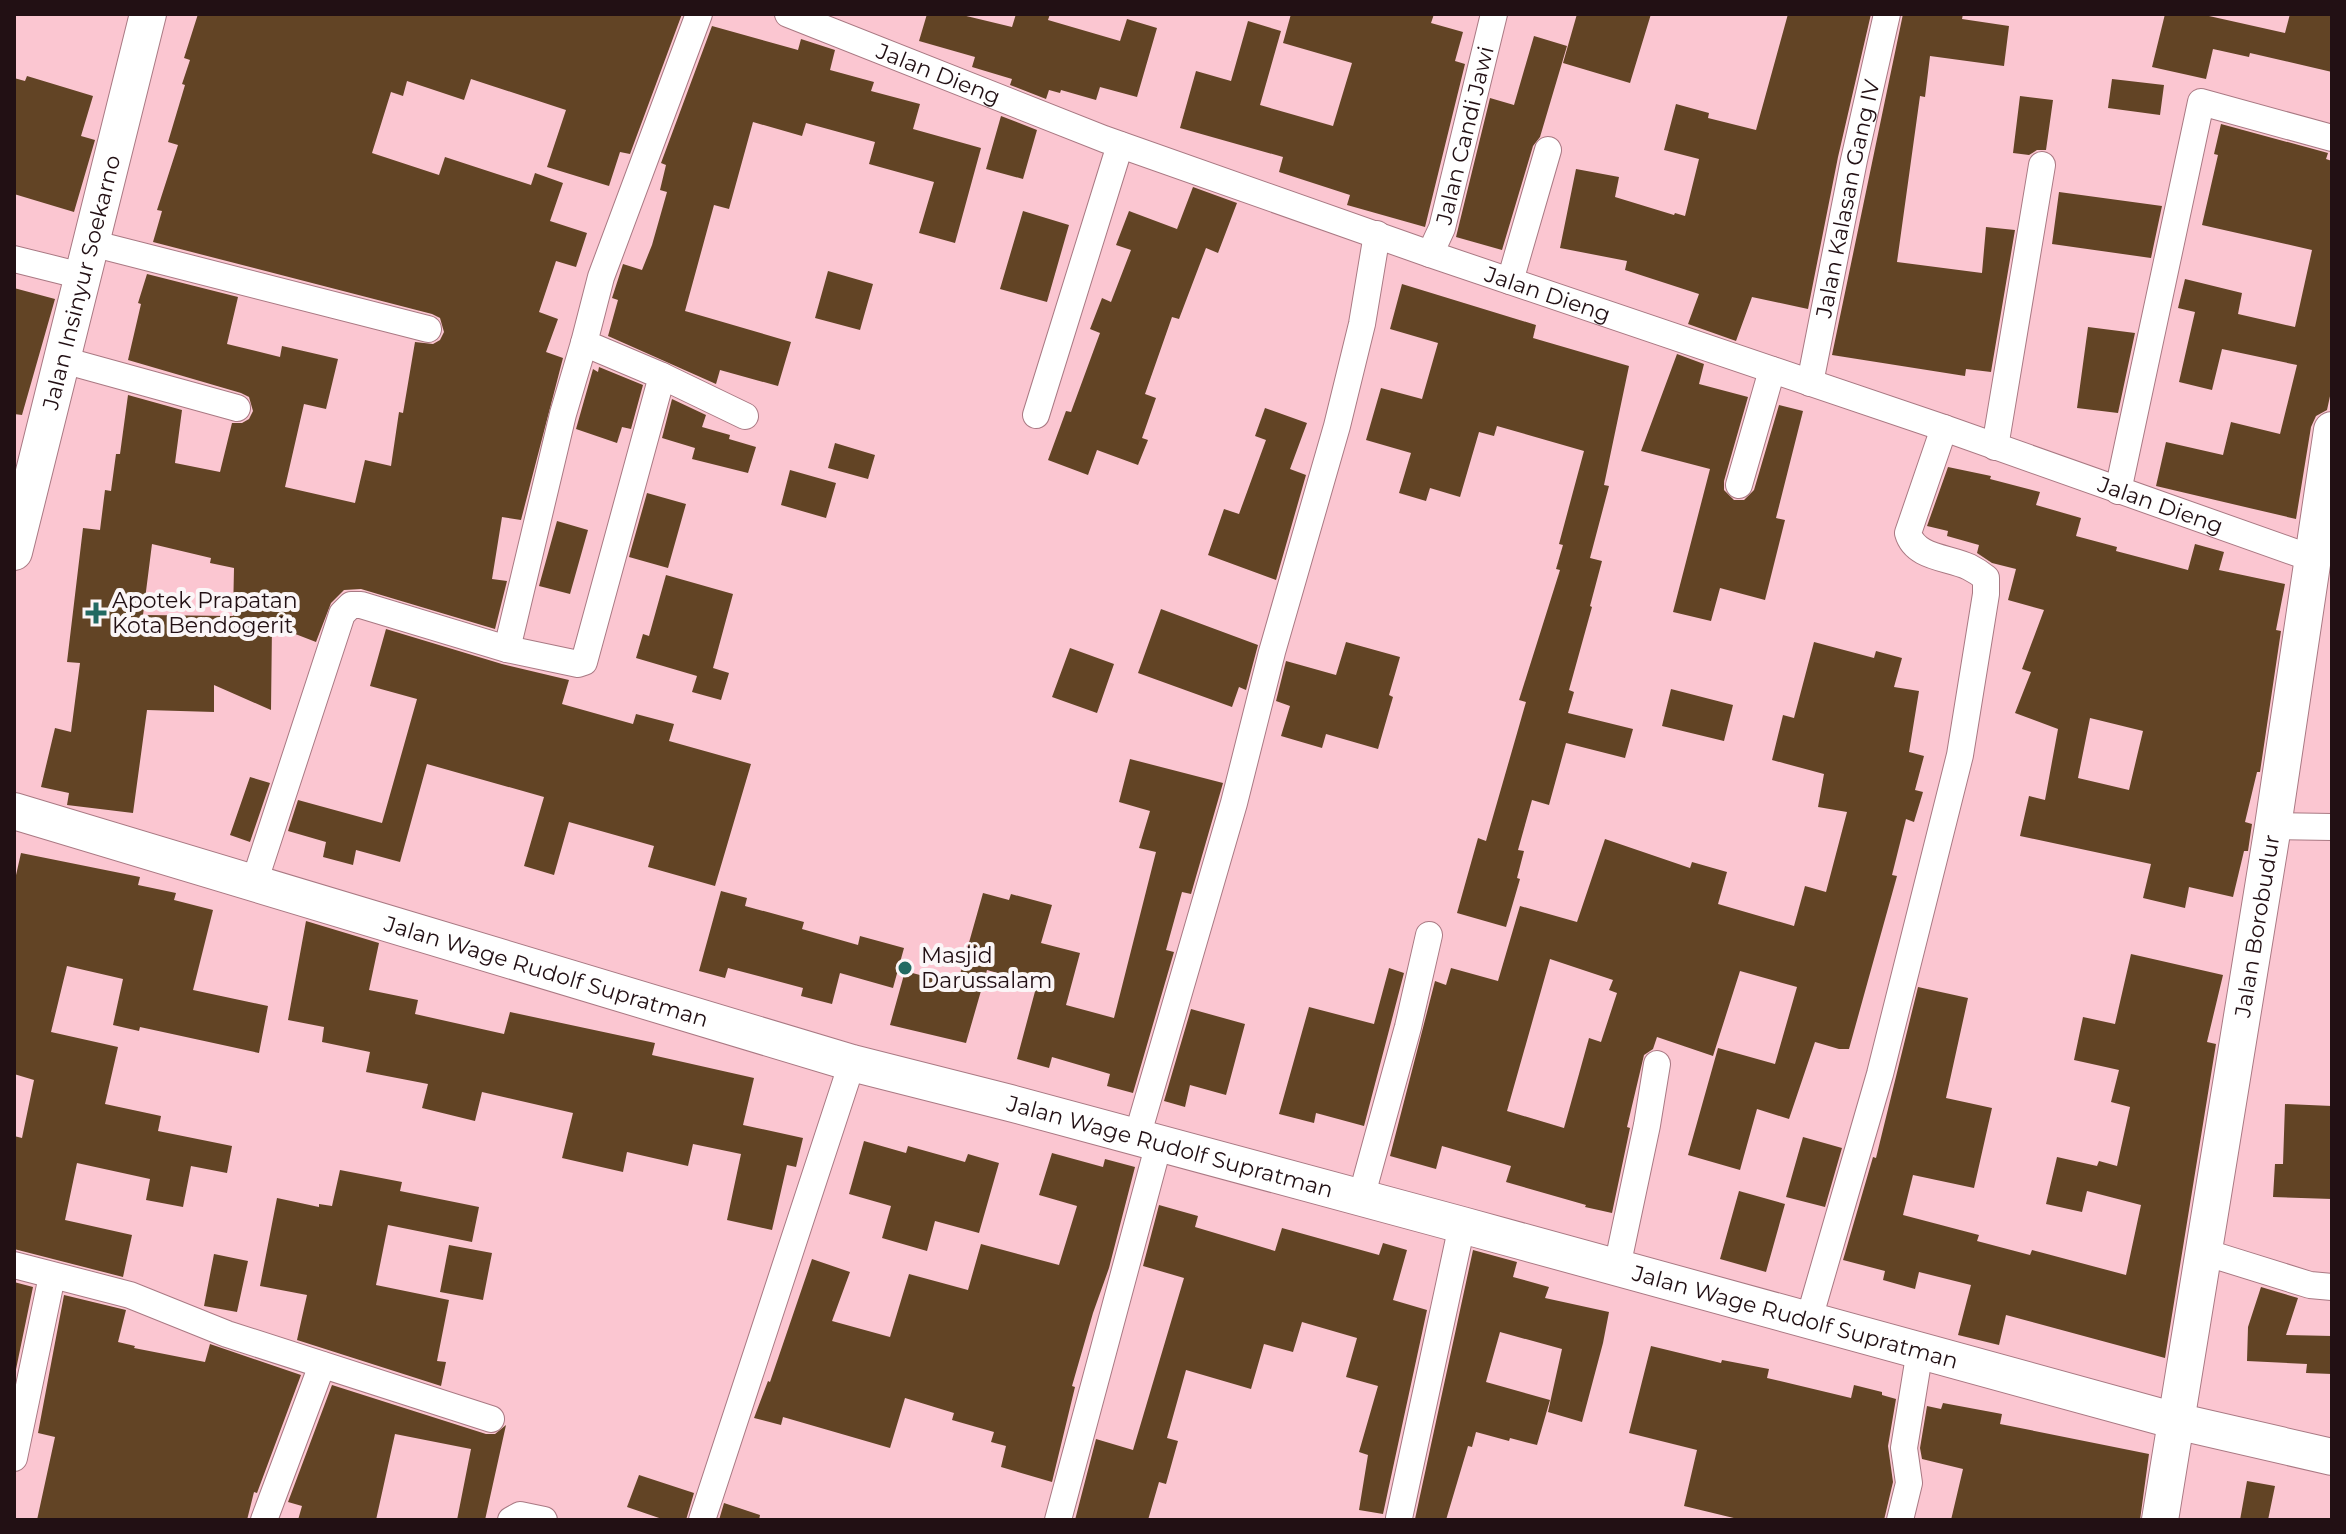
<svg xmlns="http://www.w3.org/2000/svg" width="2346" height="1534" font-family="Montserrat,sans-serif">
<style>
.building{fill:#624425;fill-rule:evenodd}
.lines{fill:none;stroke-linecap:round;stroke-linejoin:round}
.street-casing{stroke:#a97983;stroke-width:28}
.secondary-casing{stroke:#a97983;stroke-width:38}
.street{stroke:#fff;stroke-width:26}
.secondary{stroke:#fff;stroke-width:36}
.poi-dot{fill:#216a62;stroke:#fbf6f7;stroke-width:3}
.labels{text-anchor:middle;stroke-width:8;stroke-linejoin:round;paint-order:stroke}
.street-label{font-size:22px;fill:#221014;stroke:#fbf6f7}
.poi-label{font-size:22px;fill:#221014;stroke:#fbf6f7;text-anchor:start}
</style>
<rect width="100%" height="100%" fill="#fbc6d1"/>
<!-- building -->
<path class="building" d="M198,14H682L630,154L620,152L609,186L547,167L566,110L471,79L464,100L407,81L403,96L391,92L372,153L439,175L445,157L531,185L535,173L563,183L550,221L587,233L576,267L556,261L539,312L558,319L546,352L563,358L521,520L502,517L492,579L507,581L495,629L361,589L344,590L331,603L316,642L272,625L271,710L214,685V712L147,710L133,813L67,805L69,793L41,787L55,728L71,732L80,663L67,662L83,528L100,530L105,490L111,491L116,454H120L128,395L182,410L175,463L220,472L232,423H242L249,419L253,411L249,397L241,393L128,360L141,304L138,303L147,274L238,297L227,344L280,357L282,346L338,359L326,409L304,404L285,487L355,503L365,460L391,466L399,412L403,413L415,342L433,344L440,340L444,332L440,318L432,314L153,242L162,211L157,210L178,145L168,142L185,85L182,84L190,60L184,58ZM152,544L211,558L210,563L234,568L233,616L143,615Z
M927,14H958L1012,27L1016,14H1050L1048,20L1120,41L1127,19L1157,28L1137,97L1100,87L1096,100L1061,90L1060,93L1049,90L1046,99L1010,85L1012,79L972,67L975,57L919,41Z
M1291,14H1434L1431,23L1463,32L1455,61L1465,64L1425,227L1347,205L1350,195L1279,172L1283,157L1180,128L1196,71L1231,81L1248,21L1281,31L1260,105L1333,126L1352,63L1283,43Z
M1577,14H1651L1630,83L1563,63Z
M1788,14H1871L1838,157L1808,309L1752,297L1736,341L1688,324L1699,294L1625,270L1627,261L1560,248L1576,169L1619,177L1615,197L1674,215L1675,213L1685,216L1699,159L1664,150L1676,104L1709,113L1708,118L1756,130Z
M1903,14H1963L1962,19L2009,26L2004,66L1930,56L1925,97L1920,96L1897,262L1982,273L1986,227L2015,230L1991,372L1966,369L1965,376L1832,355Z
M2165,14H2200L2285,33L2290,14H2332V72L2250,53L2249,57L2213,49L2206,79L2152,67Z
M712,26L798,50L801,39L835,50L830,70L874,82L871,91L920,104L913,129L981,148L955,243L919,233L934,182L869,164L875,142L806,123L802,136L753,122L729,209L714,205L685,311L791,342L778,386L720,370L716,384L608,336L618,300L612,298L623,264L642,270L652,245L667,192L660,190L666,165L661,163Z
M1534,36L1567,46L1540,137L1533,146L1502,250L1456,237L1490,98L1514,105Z
M27,76L93,96L81,136L95,140L74,212L14,194V78L25,81Z
M2112,79L2164,85L2160,115L2108,108Z
M2020,96L2053,100L2046,150H2037L2029,155L2013,153Z
M1001,116L1037,130L1023,179L986,169Z
M2221,124L2328,153L2326,159L2332,161V387L2327,410L2316,416L2311,427L2296,519L2156,486L2166,442L2223,455L2231,422L2280,434L2297,365L2222,349L2212,390L2179,382L2195,312L2178,308L2185,279L2242,293L2238,314L2295,327L2312,250L2202,225L2218,155L2214,154Z
M1193,187L1237,203L1218,253L1206,248L1179,319L1172,317L1145,394L1156,398L1142,438L1148,440L1138,465L1097,450L1088,475L1048,460L1066,411L1071,412L1100,333L1090,329L1102,298L1111,302L1131,250L1116,245L1129,211L1177,229Z
M2059,192L2162,206L2151,258L2052,244Z
M1023,211L1069,225L1047,302L1000,289Z
M828,271L873,284L860,330L815,318Z
M1402,284L1536,325L1533,338L1629,366L1604,485L1609,486L1590,558L1602,561L1590,606L1592,607L1569,690L1574,692L1568,713L1633,729L1625,758L1566,743L1549,805L1532,800L1518,850L1524,851L1517,878L1520,879L1506,927L1457,913L1478,838L1486,841L1526,702L1519,700L1560,570L1556,569L1563,545L1559,544L1584,451L1497,426L1494,436L1479,432L1460,497L1430,488L1426,501L1399,493L1411,453L1366,440L1381,388L1422,399L1438,343L1390,329Z
M14,288L55,299L22,415L14,414Z
M2088,327L2135,333L2118,413L2077,408Z
M1677,354L1704,364L1699,384L1748,397L1724,481V490L1734,500H1744L1754,490L1779,405L1803,411L1776,518L1785,520L1765,600L1720,588L1711,621L1673,612L1710,469L1641,451Z
M599,367L643,385L631,429L622,427L617,443L576,429L593,369L598,372Z
M672,399L706,415L702,427L730,435L729,439L756,447L748,473L692,459L695,448L662,438Z
M1265,408L1307,423L1290,469L1306,475L1276,580L1208,555L1224,509L1239,514L1266,440L1255,436Z
M835,443L875,455L868,479L828,468Z
M1948,467L1991,476L1990,479L2040,492L2036,505L2081,518L2076,536L2117,547L2116,551L2188,570L2195,544L2224,552L2219,570L2285,584L2276,630L2281,631L2260,772H2257L2245,822L2252,824L2248,851H2244L2233,897L2189,887L2185,908L2143,898L2151,864L2020,836L2029,796L2045,800L2058,729L2015,713L2031,672L2022,669L2044,610L2008,600L2016,569L1992,563L1977,553L1979,545L1947,536L1948,531L1927,526ZM2090,718L2143,731L2129,790L2078,778Z
M790,470L836,483L826,518L781,505Z
M647,493L686,504L668,568L629,557Z
M557,521L588,530L570,594L539,586Z
M666,575L733,594L713,668L729,673L721,700L692,692L697,676L636,658L643,634L649,636Z
M1161,609L1258,645L1246,690L1239,687L1232,707L1138,673Z
M386,629L502,664L569,680L562,704L633,724L636,714L674,724L669,741L751,764L715,886L648,867L654,846L569,822L554,875L524,866L544,797L427,764L400,862L356,850L353,865L323,857L326,842L288,831L298,800L382,823L417,699L370,686Z
M1346,642L1400,657L1389,695L1393,697L1378,749L1326,734L1322,748L1281,736L1290,706L1276,701L1286,661L1336,675Z
M1814,642L1874,658L1876,651L1902,658L1894,687L1919,691L1909,752L1924,756L1915,790L1923,792L1914,822L1906,819L1892,875L1897,876L1849,1049H1839L1815,1042L1789,1119L1757,1109L1740,1170L1688,1155L1718,1048L1775,1064L1797,987L1740,971L1713,1056L1657,1037L1653,1049L1644,1055L1627,1127L1630,1128L1612,1213L1585,1207L1586,1205L1506,1182L1511,1166L1442,1146L1436,1169L1390,1156L1435,981L1446,985L1451,968L1498,981L1520,906L1577,922L1605,839L1690,868L1692,862L1727,872L1718,904L1794,926L1805,886L1826,892L1847,812L1818,807L1824,774L1772,760L1783,715L1794,718ZM1550,959L1613,980L1609,990L1617,993L1601,1042L1589,1038L1564,1128L1507,1111Z
M1070,648L1114,664L1097,713L1052,697Z
M1671,689L1733,705L1724,741L1662,726Z
M1130,759L1223,783L1191,894L1182,892L1166,950L1174,952L1133,1093L1107,1086L1110,1074L1052,1057L1049,1068L1017,1059L1037,984L987,970L966,1043L890,1025L905,971L957,985L983,893L1009,900L1011,894L1052,905L1041,943L1080,953L1066,1005L1114,1018L1156,852L1139,848L1150,811L1119,802Z
M250,777L270,783L250,842L230,835Z
M21,853L140,877L138,885L176,893L174,900L213,910L193,990L268,1006L259,1053L140,1027L139,1031L113,1025L123,979L67,966L51,1032L118,1047L105,1104L161,1116L158,1131L232,1146L227,1173L191,1166L183,1207L146,1200L150,1179L77,1163L65,1220L132,1235L123,1277L14,1249V1136L22,1138L34,1080L14,1074V884Z
M721,891L747,898L745,906L804,922L802,929L858,945L860,936L904,948L893,988L840,973L832,1004L801,996L803,988L728,968L725,978L699,971Z
M306,921L379,943L369,990L418,1000L415,1014L504,1034L510,1012L655,1043L652,1055L754,1078L743,1125L803,1138L796,1167L787,1165L772,1230L727,1220L741,1154L693,1144L688,1166L627,1152L623,1172L562,1158L573,1113L482,1092L475,1121L422,1108L428,1084L366,1072L370,1052L322,1042L324,1027L288,1020Z
M2131,954L2223,975L2207,1042L2216,1044L2165,1358L2006,1315L1999,1345L1958,1335L1971,1285L1919,1272L1915,1289L1883,1280L1885,1271L1843,1260L1873,1157L1876,1158L1918,987L1968,998L1946,1098L1992,1108L1974,1188L1913,1175L1903,1215L1979,1235L1977,1241L2030,1255L2032,1250L2126,1275L2141,1205L2087,1191L2082,1212L2046,1204L2057,1157L2097,1166L2099,1161L2117,1166L2130,1107L2111,1102L2119,1070L2074,1060L2083,1017L2115,1024Z
M1389,968L1404,973L1364,1126L1316,1113L1314,1123L1279,1114L1309,1007L1374,1024Z
M1191,1009L1245,1024L1226,1095L1190,1085L1185,1107L1164,1101Z
M2285,1104L2332,1106V1199L2273,1197L2275,1164H2283Z
M1803,1137L1842,1148L1825,1207L1786,1197Z
M864,1141L906,1153L908,1146L965,1162L968,1154L999,1163L979,1233L935,1221L927,1251L882,1238L891,1206L849,1194Z
M1052,1153L1103,1167L1105,1159L1135,1167L1109,1268L1093,1313L1072,1386L1075,1387L1052,1482L1001,1467L1006,1446L991,1442L994,1432L952,1420L954,1413L905,1398L890,1448L783,1417L781,1425L754,1418L768,1381L770,1382L812,1259L850,1272L832,1321L890,1337L909,1274L968,1290L981,1244L1059,1265L1077,1206L1039,1195Z
M340,1170L402,1182L400,1191L479,1207L472,1242L388,1225L376,1285L449,1300L437,1361L446,1362L441,1386L297,1340L307,1295L260,1286L277,1198L319,1207V1204L332,1206Z
M1739,1191L1785,1204L1766,1272L1720,1259Z
M1159,1205L1198,1216L1195,1227L1275,1251L1282,1228L1379,1255L1383,1243L1407,1250L1393,1300L1427,1310L1383,1514L1359,1510L1368,1455L1359,1452L1378,1386L1346,1377L1357,1338L1302,1322L1293,1352L1264,1344L1251,1389L1186,1370L1167,1438L1178,1441L1166,1484L1159,1482L1148,1520H1075L1096,1439L1133,1450L1184,1278L1143,1266Z
M449,1245L492,1253L483,1300L440,1292Z
M1473,1250L1517,1262L1513,1277L1549,1287L1545,1298L1609,1312L1603,1343L1582,1422L1548,1412L1562,1349L1500,1332L1486,1382L1550,1400L1537,1445L1510,1438L1509,1441L1476,1432L1472,1447L1468,1446L1446,1520L1415,1519Z
M214,1254L248,1261L237,1312L204,1306Z
M14,1282L33,1287L14,1379Z
M2261,1287L2298,1298L2286,1335L2332,1336V1374L2306,1373L2307,1364L2247,1361L2248,1327Z
M64,1295L126,1310L118,1342L135,1346L134,1348L205,1362L210,1344L301,1375L257,1493L254,1492L247,1520H37L55,1437L38,1433Z
M1651,1346L1721,1363L1722,1360L1769,1369L1767,1378L1851,1398L1854,1385L1882,1392V1395L1896,1399L1888,1446L1893,1482L1884,1520H1742L1684,1506L1697,1450L1629,1433Z
M332,1385L486,1434H495L506,1425L485,1520H457L471,1449L395,1434L376,1520H298L302,1506L288,1502Z
M1943,1403L2002,1414L2000,1424L2149,1454L2140,1520H1951L1963,1469L1922,1459L1920,1448L1927,1406L1941,1409Z
M639,1475L694,1493L686,1520H665L627,1507Z
M2247,1481L2275,1486L2268,1520H2240Z
M724,1503L760,1515L759,1520H719Z"/>
<g class="lines">
<!-- street casing -->
<g class="street-casing">
<g id="street">
<path id="s1" d="M788,14L1104,139L1430,254L1944,428L2311,558"/>
<path d="M91,243L428,329"/>
<path id="s2" d="M1430,254L1442,228L1494,14"/>
<path d="M14,259L82,276"/>
<path d="M1510,281L1548,150"/>
<path d="M63,360L237,408"/>
<path d="M662,376L745,416"/>
<path id="s3" d="M1810,383L1854,160L1887,14"/>
<path d="M1036,415L1120,145"/>
<path d="M1995,447L2042,165"/>
<path d="M1739,485L1772,370"/>
<path d="M2118,491L2201,102L2332,138"/>
<path d="M507,649L563,414L584,343"/>
<path d="M2273,826L2332,827"/>
<path d="M254,883L342,614L351,605H361L507,649L578,664L584,662L662,376L584,343L601,277L699,14"/>
<path d="M1137,1137L1234,803L1272,652L1337,426L1362,324L1377,234"/>
<path d="M1361,1198L1408,1027L1429,935"/>
<path d="M2204,1252L2310,1285L2332,1287"/>
<path d="M14,1265L130,1295L227,1334L491,1419"/>
<path d="M1617,1267L1647,1125L1657,1064"/>
<path d="M1809,1319L1880,1074L1960,755L1986,594V578C1981,574 1975,570 1969,567C1948,557 1915,558 1908,533L1944,428"/>
<path d="M14,1458L52,1276"/>
<path d="M1399,1518L1462,1225"/>
<path d="M264,1520L322,1365"/>
<path d="M511,1520L520,1515L544,1520"/>
<path d="M702,1520L852,1063"/>
<path d="M1058,1520L1159,1143"/>
<path d="M1900,1520L1909,1483L1904,1448L1920,1350"/>
</g>
</g>
<!-- secondary casing -->
<g class="secondary-casing">
<g id="secondary">
<path id="s4" d="M14,552L148,14"/>
<path id="s5" d="M14,811L852,1063L1010,1103L1462,1225L2176,1421L2332,1457"/>
<path id="s6" d="M2160,1520L2273,826L2332,430"/>
</g>
</g>
<!-- street -->
<use href="#street" class="street"/>
<!-- secondary -->
<use href="#secondary" class="secondary"/>
</g>
<!-- markers -->
<g class="poi-dot">
<path d="M92 601h8v8h8v8h-8v8h-8v-8h-8v-8h8z"/>
<circle cx="905" cy="968" r="8"/>
</g>
<g class="labels">
<!-- street labels -->
<g class="street-label">
<text dy="8" stroke="none"><textPath href="#s1" startOffset="162">Jalan Dieng</textPath></text>
<text dy="8" stroke="none"><textPath href="#s2" startOffset="124">Jalan Candi Jawi</textPath></text>
<text dy="8" stroke="none"><textPath href="#s3" startOffset="188">Jalan Kalasan Gang IV</textPath></text>
<text dy="8" stroke="none"><textPath href="#s4" startOffset="278">Jalan Insinyur Soekarno</textPath></text>
<text dy="8" stroke="none"><textPath href="#s1" startOffset="810">Jalan Dieng</textPath></text>
<text dy="8" stroke="none"><textPath href="#s1" startOffset="1458">Jalan Dieng</textPath></text>
<text dy="8" stroke="none"><textPath href="#s6" startOffset="602">Jalan Borobudur</textPath></text>
<text dy="8" stroke="none"><textPath href="#s5" startOffset="556">Jalan Wage Rudolf Supratman</textPath></text>
<text dy="8" stroke="none"><textPath href="#s5" startOffset="1204">Jalan Wage Rudolf Supratman</textPath></text>
<text dy="8" stroke="none"><textPath href="#s5" startOffset="1852">Jalan Wage Rudolf Supratman</textPath></text>
</g>
<!-- poi labels -->
<g class="poi-label">
<text x="112" y="608">Apotek Prapatan<tspan x="112" dy="25">Kota Bendogerit</tspan></text>
<text x="921" y="963">Masjid<tspan x="921" dy="25">Darussalam</tspan></text>
</g>
</g>
<!-- border -->
<rect width="2346" height="1534" fill="none" stroke="#221014" stroke-width="32"/>
</svg>
